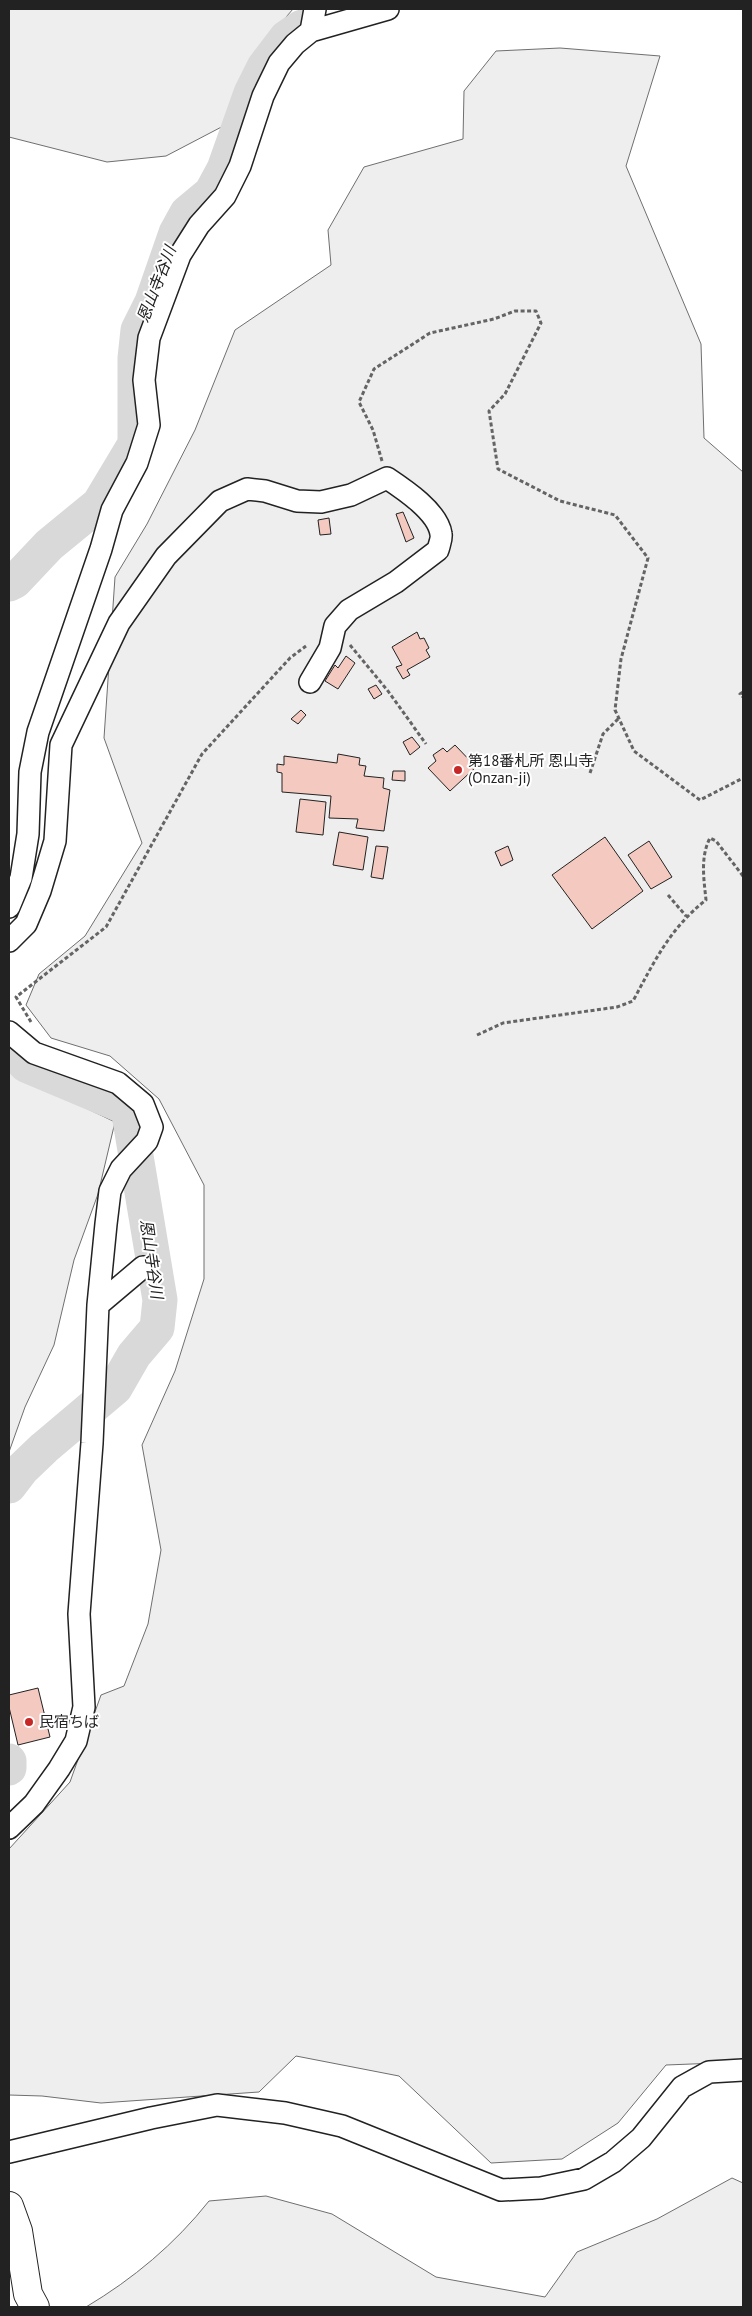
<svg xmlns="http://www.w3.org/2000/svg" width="752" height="2316" font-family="'PT Sans','Noto Sans JP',sans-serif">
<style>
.green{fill:#eee;stroke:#6f6f6f}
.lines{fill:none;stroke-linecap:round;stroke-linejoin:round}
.river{stroke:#d9d9d9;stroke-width:35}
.building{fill:#f3c9c0;stroke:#222}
.minor-casing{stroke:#222;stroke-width:24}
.major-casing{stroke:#222;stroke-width:30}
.path{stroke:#646464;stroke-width:3;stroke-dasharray:4 2.5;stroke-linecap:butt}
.minor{stroke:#fff;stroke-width:21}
.major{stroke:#fff;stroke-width:28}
.poi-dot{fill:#c62828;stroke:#fff;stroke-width:2}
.labels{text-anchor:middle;stroke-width:4;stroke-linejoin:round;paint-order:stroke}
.poi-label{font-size:15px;fill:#222;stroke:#fff;text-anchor:start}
.water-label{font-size:16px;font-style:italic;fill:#222;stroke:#fff}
</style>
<rect width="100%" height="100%" fill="#fff"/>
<!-- green -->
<path class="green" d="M9,9H293L250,59L231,122L166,156L107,162L9,137Z
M560,48L660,56L626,166L701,344L704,438L743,472V2062L666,2065L618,2123L562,2159L491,2163L399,2076L296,2056L259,2092L101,2103L42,2096L9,2095V1849L70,1782L101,1695L124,1686L148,1624L161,1550L142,1445L175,1371L204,1279V1185L159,1099L110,1056L51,1038L26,1005L39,974L85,936L142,843L104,738L115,577L147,524L195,430L235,330L331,265L328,230L364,167L463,139L464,91L496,51Z
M9,1063L67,1099L115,1122L98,1194L74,1260L54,1345L25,1407L9,1452Z
M732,2178L743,2183V2307H86C133,2279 175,2244 209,2201L266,2196L332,2214L436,2277L545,2297L577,2252L657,2219Z"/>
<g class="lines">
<!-- river -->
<path class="river" d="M9,584L15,581L49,545L99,504L135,444V358L138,330L152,302L176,233L187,213L211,193L224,169L251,93L264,67L286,38L302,27
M9,1047L26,1065L128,1108L160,1300L157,1328L134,1355L115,1388L44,1448L22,1469L9,1486
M9,1761V1768"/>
</g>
<!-- building -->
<path class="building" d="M403,512L414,538L406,542L396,514Z
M329,518L331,534L320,535L318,520Z
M417,632L420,639L424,638L429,648L426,650L430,657L407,670L410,675L403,679L396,667L402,665L392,647Z
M346,656L355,663L338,689L325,681L335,665L338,668Z
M376,685L382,694L374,699L368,689Z
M301,710L306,715L298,724L291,719Z
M412,737L420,747L410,755L403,742Z
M455,745L476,767L450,791L428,768L436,761L433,755L443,748L447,752Z
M338,754L360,758L359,765L366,766L364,776L384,778L383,788L390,790L384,831L356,828L358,819L329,818L331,796L282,792V773L277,772V764L284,765V756L337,763Z
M393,771H405V781L392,780Z
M300,799L326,802L323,835L296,832Z
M339,832L368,837L363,870L333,865Z
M605,837L643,891L592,929L552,875Z
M649,841L672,877L651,889L628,855Z
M376,846L388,847L383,879L371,877Z
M508,846L513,860L501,866L495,852Z
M38,1688L50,1737L18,1745L9,1707V1695Z"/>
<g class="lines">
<!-- minor casing -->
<g class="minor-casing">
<path id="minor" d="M311,31L315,9
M9,907L21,878L28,834L30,772L38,732L101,549L112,510L137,463L149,425L144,380L149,338L180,255L199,225L225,196L240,166L263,96L279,63L295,44L311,31L388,9
M9,941L26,924L40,891L55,841L61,745L119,623L166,556L220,501L247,489L265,491L297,501L321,502L351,495L387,478C405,490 438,512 441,534C442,539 439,545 438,550L396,582L349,610L335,626L330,648L310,682
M9,1032L34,1053L118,1083L143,1104L152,1127L147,1141L121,1169L110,1191L106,1224L98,1305L92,1443L79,1614L84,1707L76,1741L59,1769L34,1804L9,1828
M98,1305L143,1267
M9,2152L151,2118L217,2105L285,2113L342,2126L501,2190L541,2188L584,2179L613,2162L641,2138L682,2087L709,2072L743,2070"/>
</g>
<!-- major casing -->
<g class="major-casing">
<path id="major" d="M9,2206L18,2231L28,2294L35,2307"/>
</g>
<!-- path -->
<path class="path" d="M382,461L373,430L359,402L374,369L430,333L494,319L515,311H536L541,323L505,394L489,411L498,469L560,501L615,515L648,558L621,659L615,710L634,751L700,800L743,778
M350,645L388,691L426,744
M743,692L740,694L743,697
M590,773L603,734L619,718
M668,895L686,916
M31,1022L16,997L106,927L202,754L290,658L306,646
M477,1035L503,1023L617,1007L633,1001C654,962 670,928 706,900C704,880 700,857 710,838L716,841L743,876"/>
<!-- minor -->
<use href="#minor" class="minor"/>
<!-- major -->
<use href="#major" class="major"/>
</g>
<!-- markers -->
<g class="poi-dot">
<circle cx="458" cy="770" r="5"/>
<circle cx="29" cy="1722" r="5"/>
</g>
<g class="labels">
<!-- poi labels -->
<g class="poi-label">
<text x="468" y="766">第18番札所 恩山寺<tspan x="468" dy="17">(Onzan-ji)</tspan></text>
<text x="39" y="1727">民宿ちば</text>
</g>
<!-- water labels -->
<g class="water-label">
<text transform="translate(156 284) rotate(-69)" y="6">恩山寺谷川</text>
<text transform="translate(152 1259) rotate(82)" y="6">恩山寺谷川</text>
</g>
</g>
<!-- border -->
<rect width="752" height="2316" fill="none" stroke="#222222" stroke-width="20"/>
</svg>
